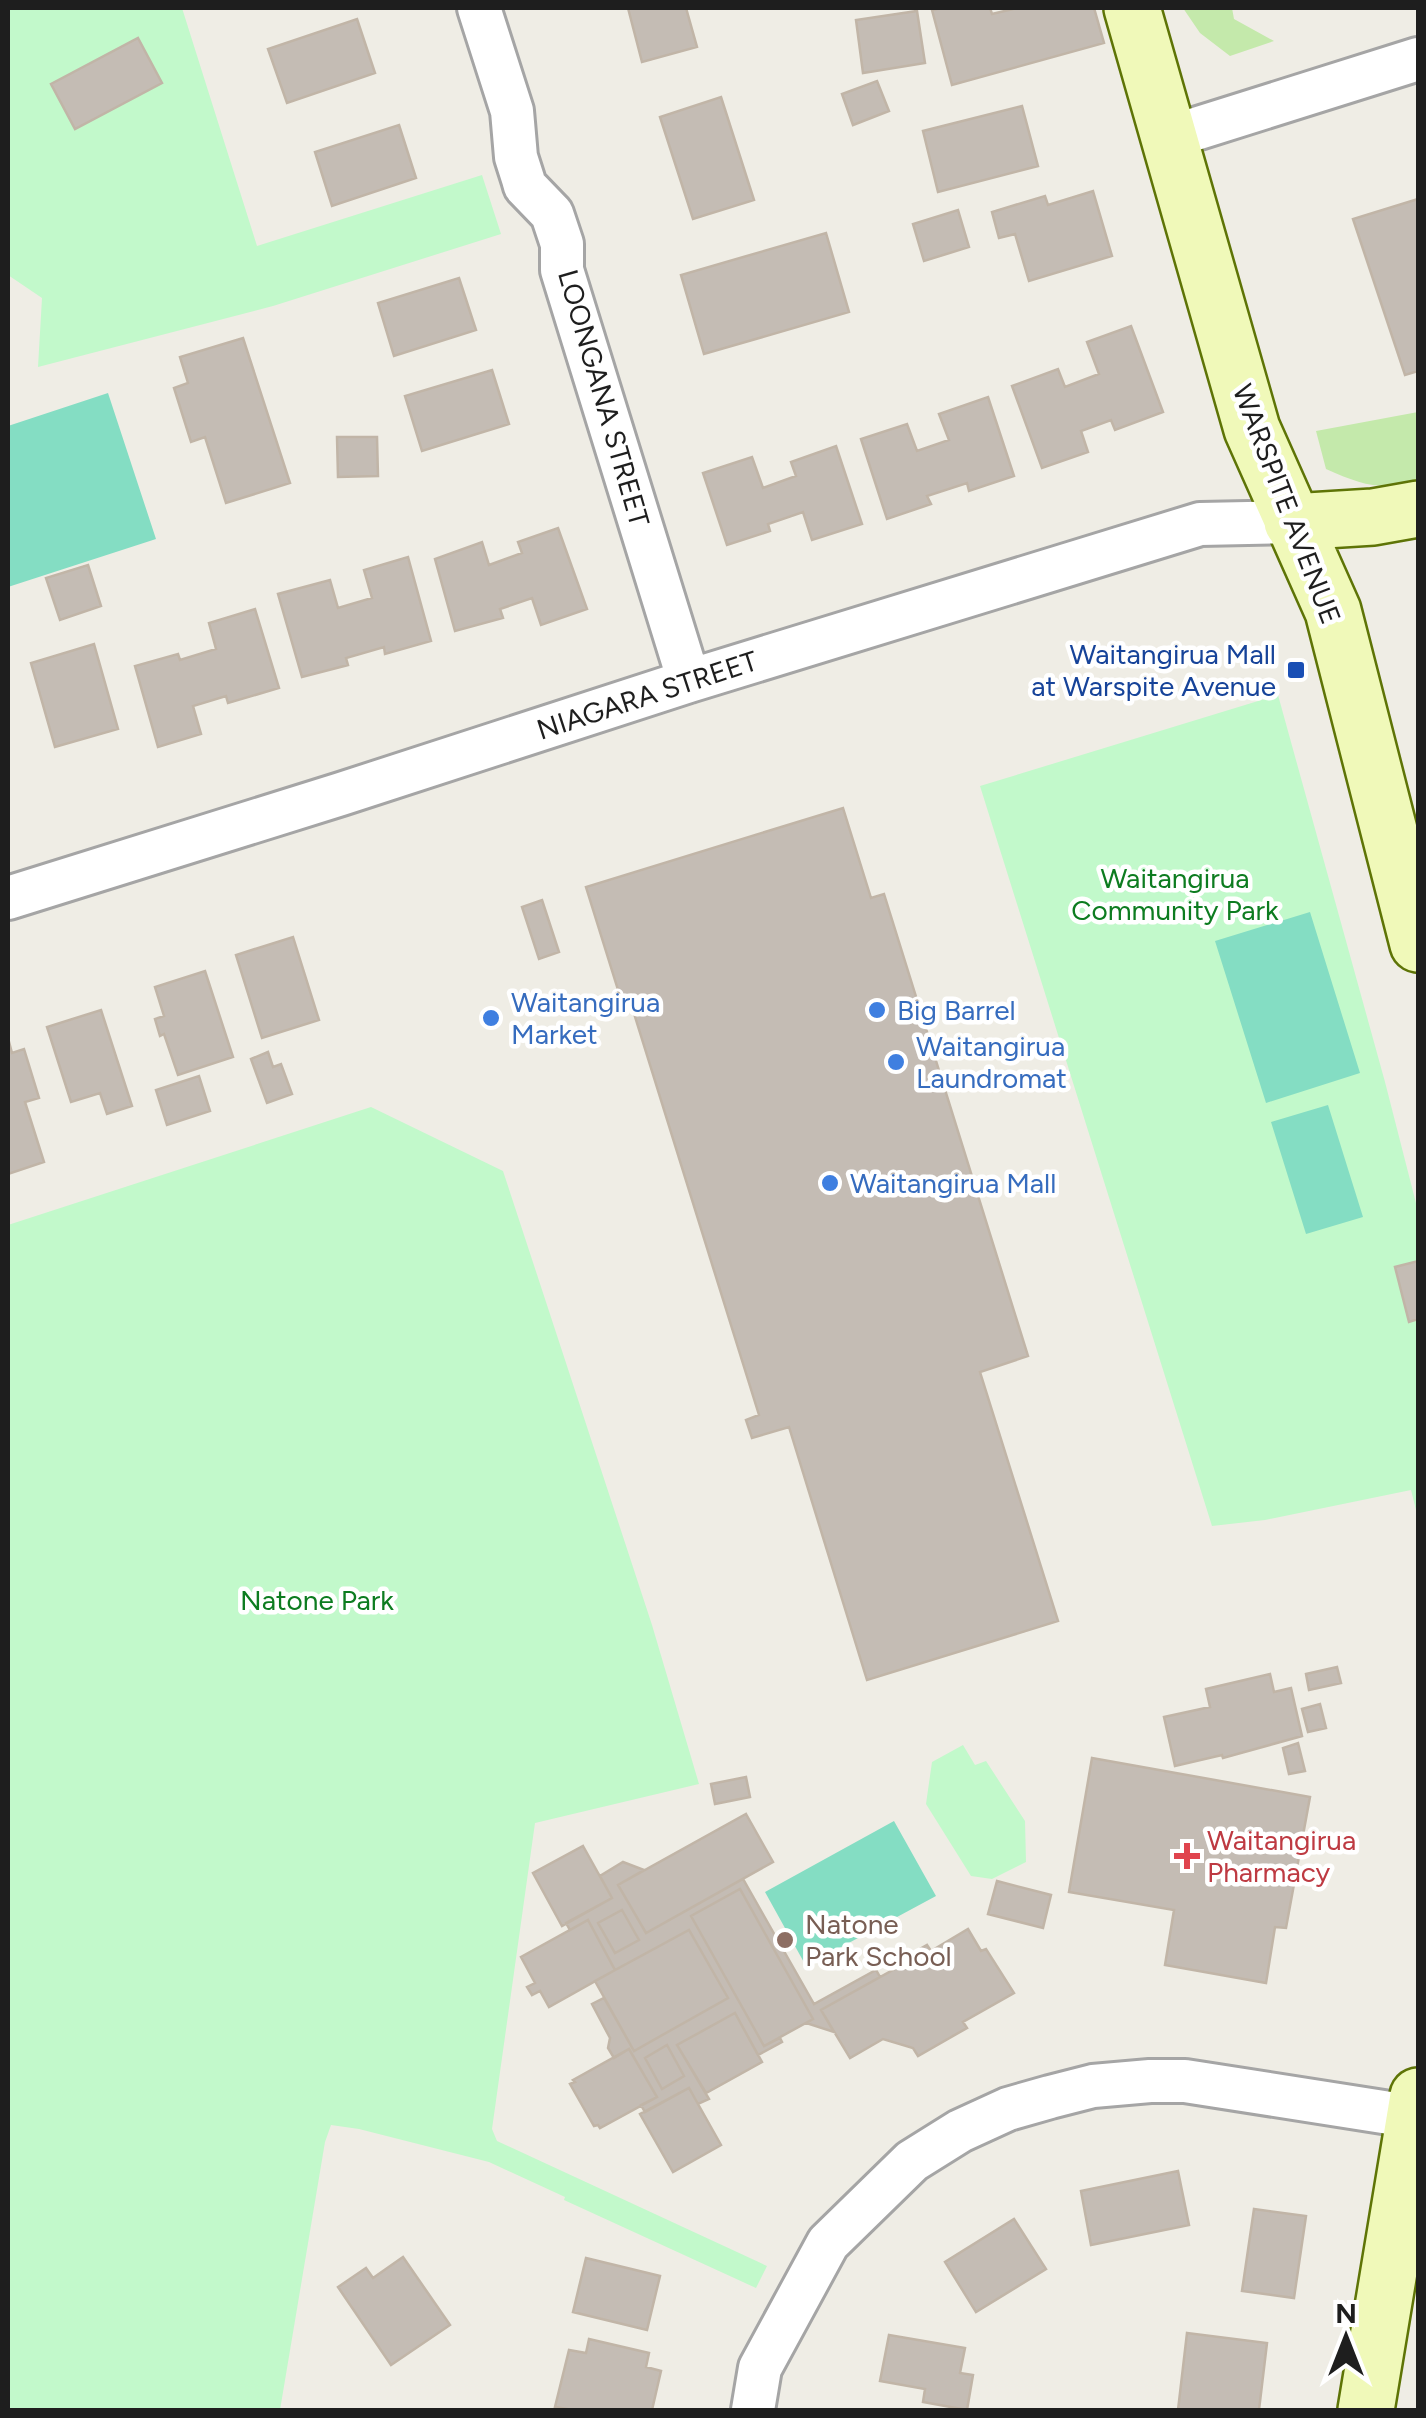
<svg xmlns="http://www.w3.org/2000/svg" width="1426" height="2418" font-family="Figtree,sans-serif">
<style>
.grass{fill:#c4e9ab}
.park{fill:#c2f9cb}
.pitch{fill:#84ddc3}
.building{fill:#c4bcb4;stroke:#c1b5a7;stroke-width:2.5;fill-rule:evenodd}
.lines{fill:none;stroke-linecap:round;stroke-linejoin:round}
.street-casing{stroke:#a5a5a5;stroke-width:48}
.secondary-casing{stroke:#5e7406;stroke-width:60}
.street{stroke:#fff;stroke-width:42}
.secondary{stroke:#f0f9b9;stroke-width:55}
.transit-dot{fill:#1a4fb4;stroke:#fff;stroke-width:4}
.shop-dot{fill:#3f7fe0;stroke:#fff;stroke-width:4}
.health-dot{fill:#e0444e;stroke:#fff;stroke-width:4}
.education-dot{fill:#8d6e63;stroke:#fff;stroke-width:4}
.labels{text-anchor:middle;stroke-width:9;stroke-linejoin:round;paint-order:stroke}
.street-label{font-size:28px;fill:#1e1e1e;stroke:#fff}
.transit-label{font-size:28px;fill:#164399;stroke:#fff;text-anchor:end}
.park-label{font-size:28px;fill:#0d7c20;stroke:#fff}
.shop-label{font-size:28px;fill:#366cbe;stroke:#fff;text-anchor:start}
.health-label{font-size:28px;fill:#be3a42;stroke:#fff;text-anchor:start}
.education-label{font-size:28px;fill:#785e54;stroke:#fff;text-anchor:start}
</style>
<rect width="100%" height="100%" fill="#efede5"/>
<!-- grass -->
<path class="grass" d="M1183,8H1232L1234,19L1274,41L1230,56L1200,33Z
M1418,412V483C1378,490 1362,485 1326,469L1316,431Z"/>
<!-- park -->
<path class="park" d="M8,8H182L257,246L482,175L501,234L273,306L38,367L42,298L8,275Z
M1278,695L1385,1082L1418,1211V1518L1411,1490L1265,1520L1212,1526L980,786Z
M371,1107L503,1171L652,1625L699,1784L535,1823L492,2129L497,2141L767,2266L756,2288L564,2200L565,2197L489,2162L359,2129L331,2125L325,2142L280,2410H8V1225Z
M963,1745L975,1765L986,1761L1025,1821L1026,1862L992,1879L971,1876L926,1804L932,1762Z"/>
<!-- pitch -->
<path class="pitch" d="M108,393L156,539L8,587V426Z
M1310,912L1360,1073L1266,1103L1215,941Z
M1328,1105L1363,1217L1306,1234L1271,1122Z
M894,1821L936,1896L806,1966L765,1892Z"/>
<!-- building -->
<path class="building" d="M628,8H686L697,47L642,62Z
M941,8H990L992,14L1017,8H1094L1104,43L952,85L932,10Z
M917,11L925,63L863,73L856,20Z
M357,19L375,73L287,103L268,49Z
M138,38L162,83L75,129L51,84Z
M877,81L889,111L853,125L842,94Z
M721,97L754,200L693,219L660,117Z
M1022,106L1038,166L938,192L923,131Z
M399,125L416,178L332,206L315,152Z
M1093,191L1112,256L1029,281L1015,234L999,238L992,212L1045,196L1048,205Z
M1418,199V371L1405,375L1353,219Z
M958,210L969,247L924,261L913,224Z
M826,233L849,312L704,354L681,275Z
M459,278L476,330L394,356L378,303Z
M1131,326L1163,412L1115,430L1111,420L1081,431L1088,452L1042,468L1012,386L1058,369L1065,387L1099,374L1087,342Z
M243,338L290,483L226,503L205,437L191,442L174,388L188,383L180,357Z
M492,370L509,424L422,451L405,396Z
M988,397L1014,476L969,491L967,483L927,496L931,504L887,519L861,439L907,424L917,451L949,440L939,414Z
M337,437H377L378,476L338,477Z
M836,446L862,524L812,540L803,512L768,524L770,531L727,545L703,473L752,457L763,488L796,476L791,462Z
M558,528L587,609L541,625L532,598L500,609L503,618L455,631L435,559L482,542L489,565L522,553L518,542Z
M408,557L431,641L385,654L384,647L346,658L348,665L302,677L278,594L330,580L338,608L372,598L364,570Z
M88,565L101,606L60,620L46,578Z
M255,609L279,688L228,703L226,696L193,706L201,734L158,747L135,666L178,654L180,660L216,649L209,623Z
M94,644L118,729L55,747L31,663Z
M843,808L871,898L884,894L1028,1356L980,1372L1058,1621L867,1680L789,1427L752,1438L746,1420L759,1415L632,1007L624,1009L586,887Z
M542,900L559,952L539,959L522,907Z
M293,937L319,1020L262,1038L236,955Z
M205,971L233,1057L178,1075L164,1034L160,1036L155,1019L164,1016L155,987Z
M101,1010L132,1106L107,1114L100,1093L71,1102L47,1027Z
M8,1038L12,1053L24,1049L39,1098L25,1102L44,1162L8,1174Z
M268,1052L273,1067L281,1064L292,1094L267,1103L251,1059Z
M199,1076L210,1111L167,1125L156,1090Z
M1418,1261V1319L1409,1322L1395,1267Z
M1337,1667L1341,1683L1309,1690L1306,1674Z
M1270,1674L1274,1692L1291,1688L1302,1736L1223,1758L1222,1755L1175,1766L1164,1717L1210,1707L1206,1689Z
M1320,1704L1326,1728L1308,1732L1302,1709Z
M1298,1743L1305,1771L1289,1774L1283,1748Z
M1092,1758L1310,1797L1286,1928L1275,1927L1266,1983L1165,1965L1174,1910L1069,1892Z
M746,1777L750,1797L715,1804L711,1784Z
M746,1814L773,1862L646,1933L618,1885Z
M583,1846L612,1898L562,1926L533,1873Z
M623,1862L644,1870L618,1885L646,1933L743,1879L814,2004L876,1970L880,1977L821,2010L834,2032L806,2023L813,2019L740,1889L691,1916L764,2046L780,2038L782,2042L758,2055L735,2013L677,2045L709,2099L698,2104L689,2088L645,2112L641,2105L657,2097L629,2049L614,2058L608,2048L610,2038L592,2004L604,1998L634,2051L728,1998L689,1930L615,1970L588,1920L570,1930L566,1923L612,1898L600,1876ZM622,1910L639,1940L615,1953L598,1923ZM667,2045L684,2076L662,2089L645,2058Z
M997,1881L1051,1895L1043,1928L988,1914Z
M740,1889L813,2019L764,2046L691,1916Z
M622,1910L639,1940L615,1953L598,1923Z
M588,1920L615,1970L549,2007L540,1991L532,1995L527,1987L535,1983L521,1957Z
M968,1929L981,1951L986,1949L1014,1993L963,2022L967,2028L918,2056L913,2048L883,2039L850,2058L821,2010L916,1957L913,1953L927,1945L931,1951Z
M689,1930L728,1998L634,2051L595,1981Z
M735,2013L762,2062L706,2093L677,2045Z
M667,2045L684,2076L662,2089L645,2058Z
M629,2049L657,2097L600,2128L598,2125L594,2126L570,2084L575,2082L573,2080Z
M689,2088L721,2145L673,2172L640,2114Z
M1178,2171L1189,2225L1091,2245L1081,2191Z
M1254,2209L1306,2216L1294,2298L1242,2291Z
M1014,2219L1046,2269L976,2312L945,2262Z
M403,2257L450,2325L391,2365L338,2287L366,2268L373,2278Z
M586,2258L660,2276L647,2330L573,2312Z
M1187,2333L1267,2343L1259,2410H1178Z
M889,2335L965,2348L960,2373L973,2375L967,2410L923,2402L925,2389L880,2381Z
M589,2339L649,2353L646,2367L661,2371L652,2410H573L555,2407L569,2350L586,2353Z"/>
<g class="lines">
<!-- street casing -->
<g class="street-casing">
<path id="street" d="M479,8L512,111L516,157L523,179L525,186L552,214L562,244V270L689,681
M1170,137L1418,59
M8,898L341,794L689,681L1200,524L1292,522
M753,2410L760,2368L828,2243L912,2161L960,2131L1008,2109L1050,2097L1093,2086L1150,2081H1185L1415,2117"/>
</g>
<!-- secondary casing -->
<g class="secondary-casing">
<path id="secondary" d="M1132,8L1252,429L1333,611L1418,944
M1292,522L1373,517L1418,509
M1366,2410L1418,2096"/>
</g>
<!-- street -->
<use href="#street" class="street"/>
<!-- secondary -->
<use href="#secondary" class="secondary"/>
</g>
<!-- markers -->
<rect class="transit-dot" x="1286" y="660" width="20" height="20" rx="5"/>
<g class="shop-dot">
<circle cx="877" cy="1010" r="10"/>
<circle cx="491" cy="1018" r="10"/>
<circle cx="896" cy="1062" r="10"/>
<circle cx="830" cy="1183" r="10"/>
</g>
<path class="health-dot" d="M1182 1841h10v10h10v10h-10v10h-10v-10h-10v-10h10z"/>
<circle class="education-dot" cx="785" cy="1940" r="10"/>
<g class="labels">
<!-- street labels -->
<g class="street-label">
<text transform="translate(604 398) rotate(74)" y="10">LOONGANA STREET</text>
<text transform="translate(1287 504) rotate(69)" y="10">WARSPITE AVENUE</text>
<text transform="translate(647 695) rotate(-18)" y="10">NIAGARA STREET</text>
</g>
<!-- transit labels -->
<g class="transit-label">
<text x="1276" y="664">Waitangirua Mall<tspan x="1276" dy="32">at Warspite Avenue</tspan></text>
</g>
<!-- park labels -->
<g class="park-label">
<text x="1175" y="888">Waitangirua<tspan x="1175" dy="32">Community Park</tspan></text>
<text x="317" y="1610">Natone Park</text>
</g>
<!-- shop labels -->
<g class="shop-label">
<text x="511" y="1012">Waitangirua<tspan x="511" dy="32">Market</tspan></text>
<text x="897" y="1020">Big Barrel</text>
<text x="916" y="1056">Waitangirua<tspan x="916" dy="32">Laundromat</tspan></text>
<text x="850" y="1193">Waitangirua Mall</text>
</g>
<!-- health labels -->
<g class="health-label">
<text x="1207" y="1850">Waitangirua<tspan x="1207" dy="32">Pharmacy</tspan></text>
</g>
<!-- education labels -->
<g class="education-label">
<text x="805" y="1934">Natone<tspan x="805" dy="32">Park School</tspan></text>
</g>
</g>
<!-- border -->
<rect width="1426" height="2418" fill="none" stroke="#1e1e1e" stroke-width="20"/>
<!-- north arrow -->
<g transform="translate(1346 2338)" stroke="#ffffff" stroke-width="8" paint-order="stroke">
<path d="M0-8L18 38L0 25L-18 38Z" fill="#1e1e1e"/>
<text y="-15" font-size="28" font-weight="bold" text-anchor="middle" fill="#1e1e1e">N</text>
</g>
</svg>
